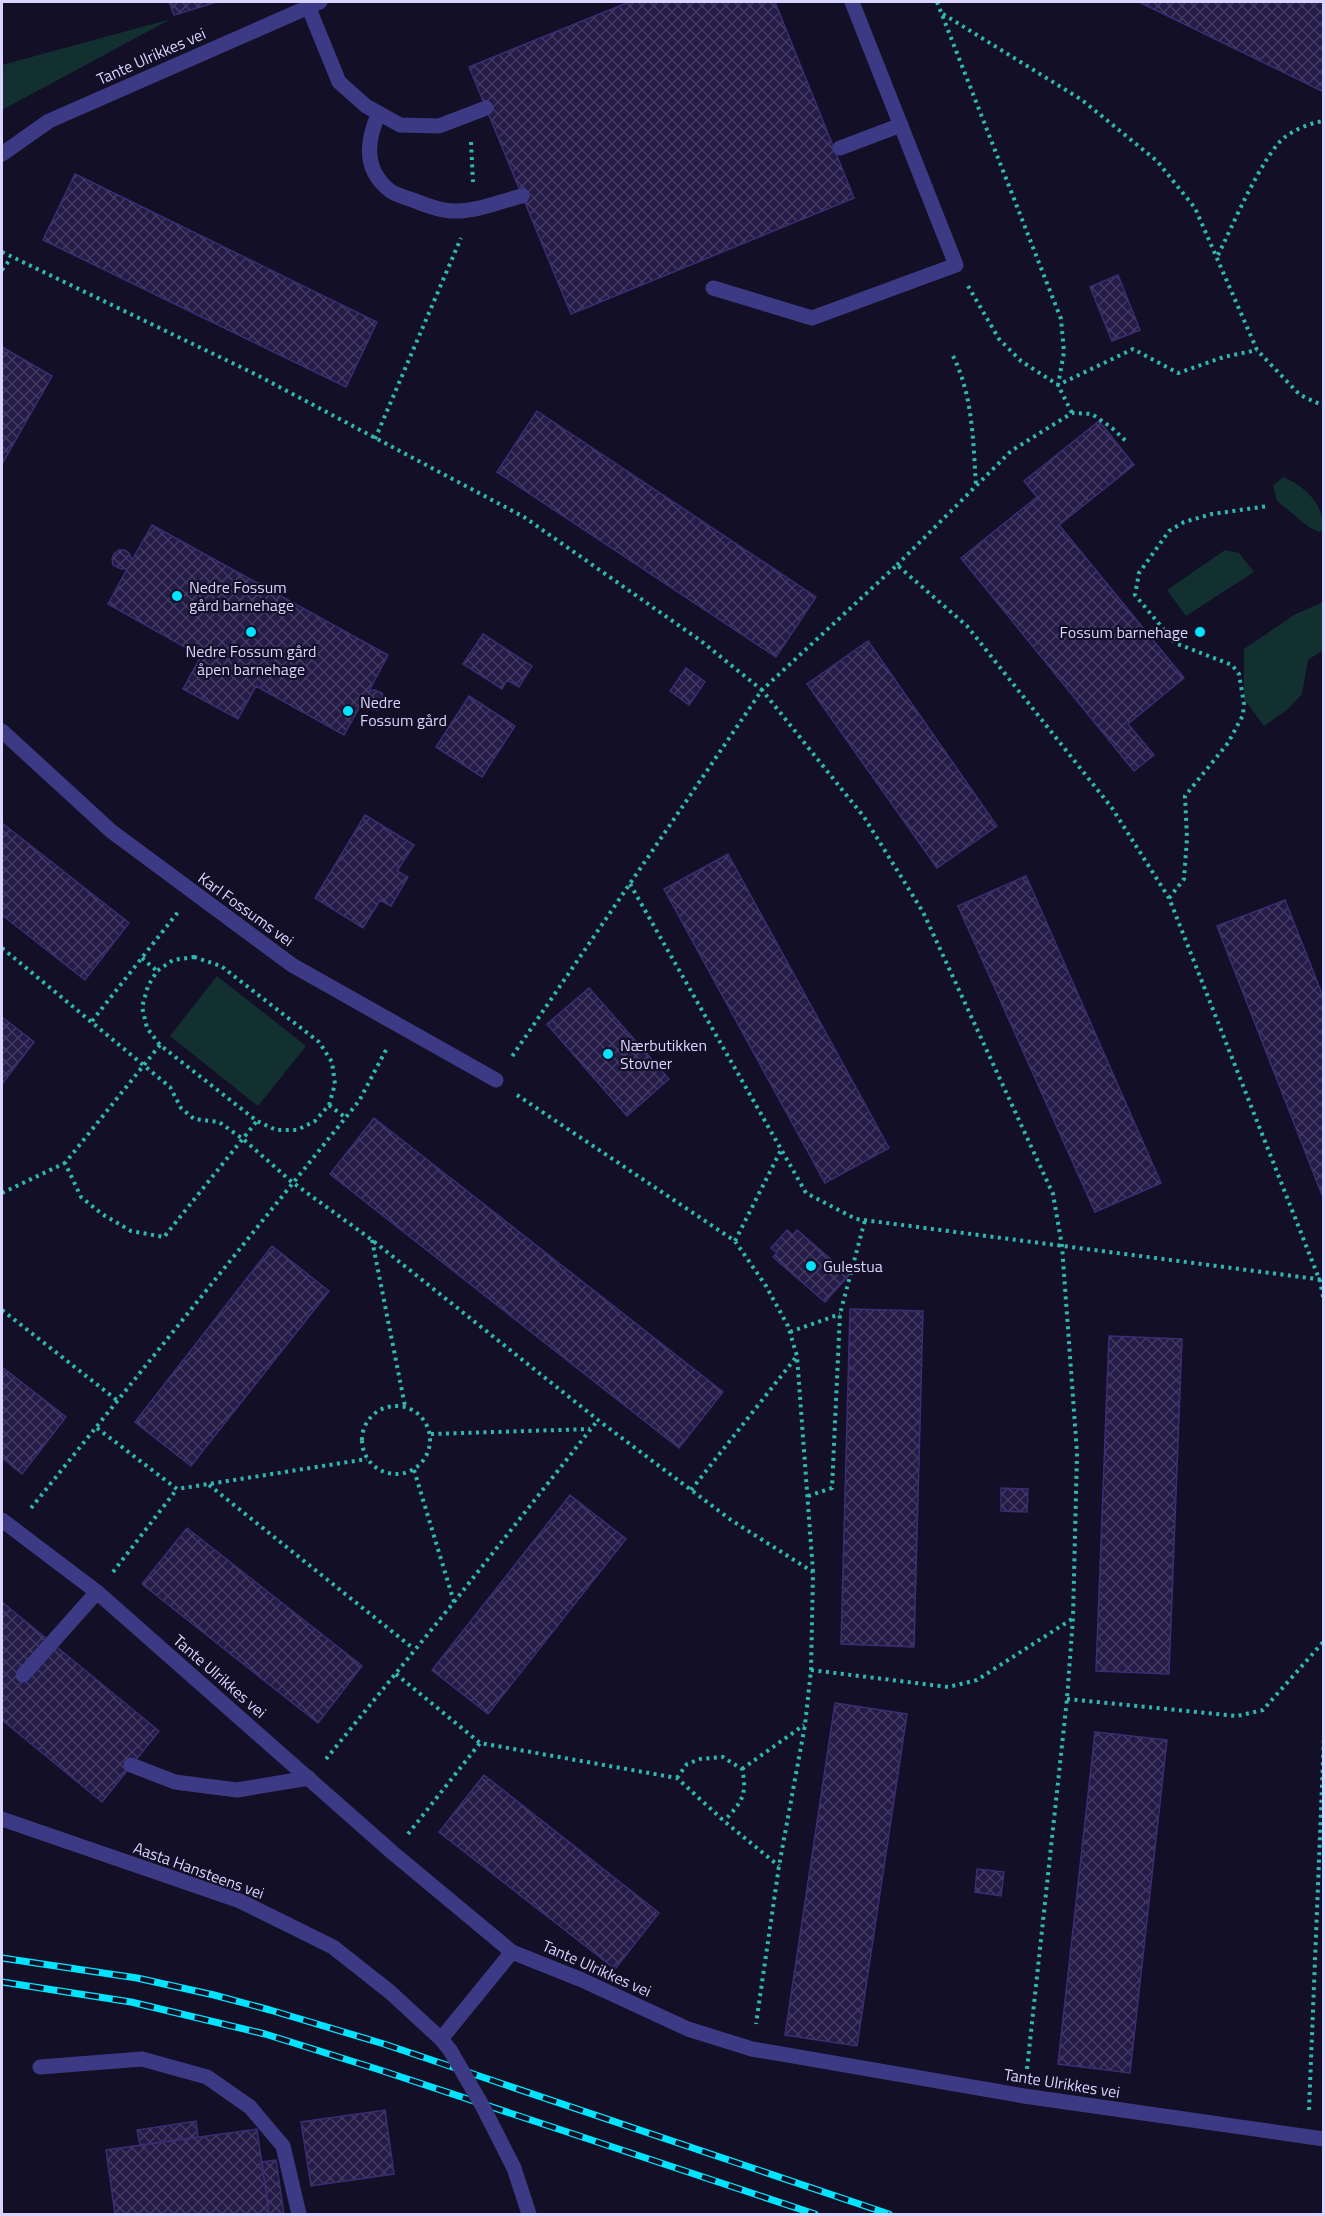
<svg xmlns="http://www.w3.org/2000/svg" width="1325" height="2216" font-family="'Titillium Web',sans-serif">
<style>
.green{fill:#12302f}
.building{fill:url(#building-cross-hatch);stroke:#3b2d73;stroke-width:1.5}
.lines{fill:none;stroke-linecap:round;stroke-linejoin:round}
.path{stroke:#2fb8b0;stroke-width:4;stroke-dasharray:3 4.5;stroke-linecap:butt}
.lane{stroke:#3d3a85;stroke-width:15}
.street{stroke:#3d3a85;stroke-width:15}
.rail-casing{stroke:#00e5ff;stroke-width:7}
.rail{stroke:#130f26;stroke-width:4.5;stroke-dasharray:14;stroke-linecap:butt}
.street-bridge{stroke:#3d3a85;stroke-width:15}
.poi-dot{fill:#00e5ff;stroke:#130f26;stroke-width:2}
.labels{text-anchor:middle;stroke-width:4.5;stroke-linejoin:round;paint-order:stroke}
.street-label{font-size:16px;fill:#d9d4ff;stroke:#130f26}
.poi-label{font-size:16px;fill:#d9d4ff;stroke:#130f26;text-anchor:start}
</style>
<defs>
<pattern id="building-cross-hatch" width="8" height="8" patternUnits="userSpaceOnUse" patternTransform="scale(1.5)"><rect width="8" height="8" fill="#241b47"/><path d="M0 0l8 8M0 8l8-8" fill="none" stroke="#433b63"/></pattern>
</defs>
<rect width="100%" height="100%" fill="#130f26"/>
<!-- green -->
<path class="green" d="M171,19L2,110V65Z
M1283,477C1305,486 1324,504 1323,529L1320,532L1310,528L1277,501L1273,486Z
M1225,550L1239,553L1254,572L1186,616L1167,590Z
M1323,602V650L1308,660L1302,694L1287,710L1264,726L1244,699V649L1294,615Z
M217,976L306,1046L258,1106L170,1036Z"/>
<!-- building -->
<path class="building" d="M169,2H217L174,15Z
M629,2H775L854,198L571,314L469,67Z
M1139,2H1324V92Z
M75,174L377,322L346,387L43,240Z
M1118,275L1140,330L1112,341L1090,287Z
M2,347L52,376L2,464Z
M537,411L816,597L776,657L497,472Z
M1099,421L1134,465L1059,525L1184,678L1128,724L1154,755L1134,771L961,558L1037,497L1024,481Z
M152,525L388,655L369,691L375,690L382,693L385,699L382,706L378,710L371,709L366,704L364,699L344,735L256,686L238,719L183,689L201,656L108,604L127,569H121L113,565L112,559L114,554L119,550H124L129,553L132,560Z
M483,634L532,666L519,687L507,680L502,689L463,664Z
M868,641L997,826L937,868L807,684Z
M686,668L705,682L689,705L670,691Z
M469,696L515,726L482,777L436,747Z
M365,815L414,845L397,871L408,877L391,906L380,900L363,928L315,898Z
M2,823L129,923L85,980L2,915Z
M728,854L889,1148L825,1183L664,889Z
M1026,876L1161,1183L1095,1212L958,906Z
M1285,900L1324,999V1200L1217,926Z
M589,988L669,1079L627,1116L547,1024Z
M2,1017L34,1042L2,1084Z
M374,1118L723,1392L679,1448L330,1174Z
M787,1230L793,1235L797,1230L849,1275L825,1302L773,1257L777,1253L771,1248Z
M272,1246L329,1291L191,1466L135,1422Z
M850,1309L923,1311L914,1647L841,1644Z
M1109,1336L1182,1339L1169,1674L1096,1671Z
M2,1367L66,1417L22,1474L2,1458Z
M1001,1488L1028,1489L1027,1512L1001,1511Z
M570,1495L626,1539L488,1714L432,1670Z
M187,1528L362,1666L318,1723L142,1584Z
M2,1602L159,1731L102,1802L2,1720Z
M835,1703L907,1714L857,2046L785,2035Z
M1095,1732L1167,1740L1130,2073L1058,2064Z
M484,1775L659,1913L615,1969L439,1832Z
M977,1869L1004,1872L1001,1896L975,1892Z
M385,2110L394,2174L311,2186L301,2122Z
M196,2121L198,2137L140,2145L137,2130Z
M257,2129L269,2214H115L106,2150Z
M276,2160L284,2214H269L262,2162Z"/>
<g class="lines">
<!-- path -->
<path class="path" d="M937,2L1061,319L1064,352L1058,385L1072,413
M943,14L1082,100L1157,161L1195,208L1257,350L1300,395L1324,406
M471,142L473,182
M2,252L255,374L524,517L701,641L762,690L511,1058
M1218,255C1232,227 1263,154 1285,137C1296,129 1310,123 1324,121
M2,270L11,258
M968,286L999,339L1021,361L1058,385L1133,349L1178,373L1224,357L1257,350
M953,356C973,396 973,441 976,485
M375,439L461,238
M897,565L1011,451L1072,413L1092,414L1112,428L1128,443
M630,884L806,1193L856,1219L1324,1280
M1169,898L1184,879L1187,838L1185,796L1228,743L1243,715L1244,704L1239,674L1232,665L1175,643L1135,595L1139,573L1169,531L1184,522L1212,514L1268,506
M2,948L170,1087L181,1108L194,1119L219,1122L243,1139L292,1182L372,1240L598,1420L731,1520L813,1572L811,1670L805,1725L779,1866L756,2024
M194,957L221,966L319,1042L332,1062L335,1084L329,1105L315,1121L297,1130H276L257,1121L160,1045L147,1028L142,1007L148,986L157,971L173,960Z
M142,958L157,971
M92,1021L178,912
M160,1045L65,1163L81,1197L102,1214L131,1231L164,1237L257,1121
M517,1095L735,1241L766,1286L788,1326L797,1356L813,1572
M329,1105L346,1118
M2,1193L65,1163
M372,1240L405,1406
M735,1241L781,1150
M2,1310L118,1401
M790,1332L840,1314
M362 1440a34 34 0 1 1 68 0a34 34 0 1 1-68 0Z
M97,1428L177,1489L367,1459
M431,1434L590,1429
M414,1470L454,1602
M209,1485L414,1649
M691,1490L797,1356
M808,1496L832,1488L840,1314L865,1220
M31,1508L359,1101L387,1048
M113,1572L177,1489
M811,1670L948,1687L977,1680L1072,1619
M396,1674L480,1743L677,1778L724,1821L779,1866
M1067,1699L1237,1716L1263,1710L1324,1641
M326,1759L454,1602L598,1420
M742,1769L804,1725
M677,1778L687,1764L700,1759L723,1757L742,1769C748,1795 741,1803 724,1821
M408,1834L480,1743
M1027,2069L1067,1699L1073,1618L1077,1453L1062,1246L1053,1194L923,912L864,817L762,690L897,565L967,626L1112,808L1169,898L1320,1281L1324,1302
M1309,2110L1324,1736"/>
<!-- lane -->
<path class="lane" d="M308,6L339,82L366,106L400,125L439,126L486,108
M379,113C367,139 363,168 388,189C394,195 405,197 413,200C425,205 441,211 454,211C476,212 501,201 522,196
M840,148L901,125
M713,288L812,318L956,265L852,2
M23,1675L97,1592
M131,1765L175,1782L237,1790L309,1778
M40,2067L142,2059L207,2077L250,2107L283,2146L299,2214"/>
<!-- street -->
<path class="street" d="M2,154L49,121L320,2
M2,731L111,831L292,965L496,1080
M2,1520L97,1592L393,1853L512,1952L582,1980L688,2029L752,2049L1024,2096L1324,2139
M2,1819L240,1901L333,1947L390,1992L441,2039L450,2050
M441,2039L512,1952
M514,2168L529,2214"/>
<!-- rail casing -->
<g class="rail-casing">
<path id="rail" d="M2,1958L137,1978L214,1995L270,2010L384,2044L889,2214
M2,1982L131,2002L265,2034L380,2070L815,2214"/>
</g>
<!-- rail -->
<use href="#rail" class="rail"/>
<!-- street-bridge -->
<path class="street-bridge" d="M450,2050L483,2107L514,2168"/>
</g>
<!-- markers -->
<g class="poi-dot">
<circle cx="177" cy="596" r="6"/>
<circle cx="251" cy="632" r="6"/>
<circle cx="1200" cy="632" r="6"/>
<circle cx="348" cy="711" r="6"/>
<circle cx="608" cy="1054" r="6"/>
<circle cx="811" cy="1266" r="6"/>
</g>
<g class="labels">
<!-- street labels -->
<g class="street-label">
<text transform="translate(151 56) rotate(-24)" y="6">Tante Ulrikkes vei</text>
<text transform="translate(246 909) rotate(36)" y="6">Karl Fossums vei</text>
<text transform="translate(220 1676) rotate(41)" y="6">Tante Ulrikkes vei</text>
<text transform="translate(199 1870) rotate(20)" y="6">Aasta Hansteens vei</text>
<text transform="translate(597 1968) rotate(24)" y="6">Tante Ulrikkes vei</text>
<text transform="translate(1062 2083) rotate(9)" y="6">Tante Ulrikkes vei</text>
</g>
<!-- poi labels -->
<g class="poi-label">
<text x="189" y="593">Nedre Fossum<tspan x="189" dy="18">gård barnehage</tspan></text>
<text x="1188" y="638" text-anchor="end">Fossum barnehage</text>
<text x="251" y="657" text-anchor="middle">Nedre Fossum gård<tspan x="251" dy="18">åpen barnehage</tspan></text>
<text x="360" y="708">Nedre<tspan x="360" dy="18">Fossum gård</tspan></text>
<text x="620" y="1051">Nærbutikken<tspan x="620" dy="18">Stovner</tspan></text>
<text x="823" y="1272">Gulestua</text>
</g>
</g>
<!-- border -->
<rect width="1325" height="2216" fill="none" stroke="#d9d4ff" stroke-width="6"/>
</svg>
